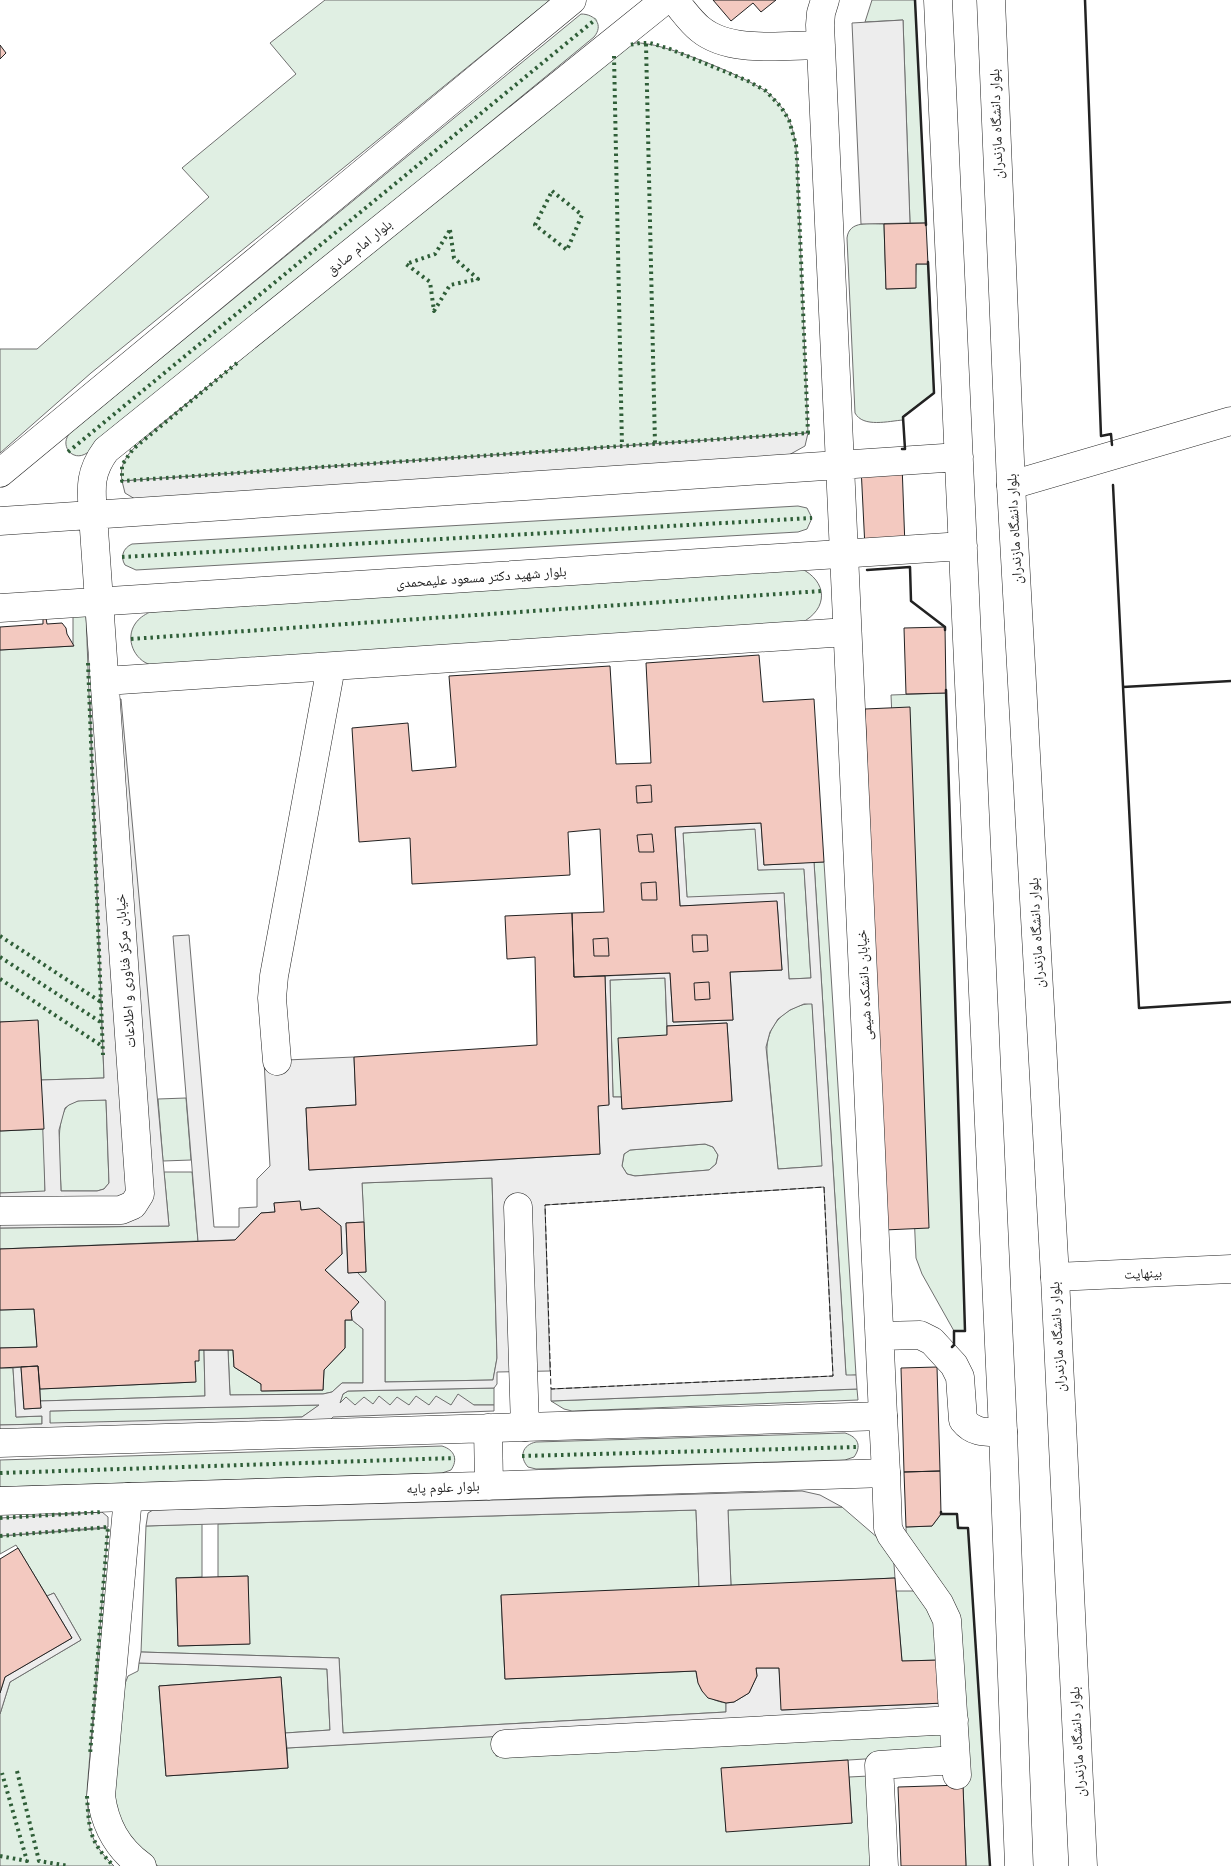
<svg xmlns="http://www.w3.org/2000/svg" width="1231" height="1866" font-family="Montserrat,'Noto Naskh Arabic',sans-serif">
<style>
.green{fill:#e0efe3;stroke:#6f6f6f}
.parking{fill:#ededed;stroke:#6f6f6f;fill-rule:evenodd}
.building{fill:#f3c9c0;stroke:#222}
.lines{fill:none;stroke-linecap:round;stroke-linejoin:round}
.minor-casing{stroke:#222;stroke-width:29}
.major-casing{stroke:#222;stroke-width:29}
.minor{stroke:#fff;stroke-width:28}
.major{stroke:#fff;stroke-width:28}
.hedge{stroke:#2f5e38;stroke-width:4;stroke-dasharray:2.5 4;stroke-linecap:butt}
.fence{stroke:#222;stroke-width:1;stroke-dasharray:6 2.5;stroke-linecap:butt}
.wall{stroke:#222;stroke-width:2.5}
.labels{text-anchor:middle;stroke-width:4;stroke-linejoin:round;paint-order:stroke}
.street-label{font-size:14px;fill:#222;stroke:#fff}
</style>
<rect width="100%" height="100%" fill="#fff"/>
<!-- green -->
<path class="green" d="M325,0H550L91,373L0,453V349H37L209,197L182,168L296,74L270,43Z
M872,0H915L926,223H910L903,20L865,22Z
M581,14C595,14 604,25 594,37L87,453C72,463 58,444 71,432Z
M635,43C661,41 741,75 764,90C772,95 780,105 785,112C794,127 796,144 797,160L808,433L122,481C119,464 127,455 138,444L614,53L622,47Z
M884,224L886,289L915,288L916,264H928L934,393L903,416V420C889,421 863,428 855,413L847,238C849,220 870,224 884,224Z
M798,506L807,508L812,518L807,529L798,532L136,570L125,565C120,557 123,548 132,544Z
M800,568C828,581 829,609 801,623L151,665C134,660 125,639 135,624C139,618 144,615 150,612Z
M73,616H86L104,1078L41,1080L38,1021L0,1022V650L73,646Z
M946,693L965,1331H954L922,1274L916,1258L891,695Z
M756,829L758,870L804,868L811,978L789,979L784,893L687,898L683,833Z
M814,862H824L856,1375L846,1376Z
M665,978L667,1035L622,1097H613L610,980Z
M812,1003L823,1166L778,1169L767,1054C765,1026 785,1006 812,1003Z
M186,1098L191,1160L163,1161L158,1099Z
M106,1100L109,1183L104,1189L97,1191H61C61,1172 53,1114 70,1104C80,1098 95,1100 106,1100Z
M44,1129L45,1192L0,1193V1131Z
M705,1144L713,1147L718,1155L716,1164L709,1170L635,1176L627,1174L622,1166L624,1154L630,1150Z
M164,1172H192L198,1241L0,1249V1228L169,1226Z
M492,1178L497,1358L493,1380L385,1382V1301L357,1272H366L362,1183Z
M34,1309L37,1347L0,1348V1310Z
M345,1320H352L363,1329V1383H342L332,1392L323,1394L230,1395L228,1350H233L234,1367L261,1384L262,1391L323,1390L324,1370L345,1348Z
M199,1350H204L205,1396L40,1401V1389L195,1382V1361Z
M0,1368H13L16,1417L42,1416V1424L0,1425Z
M494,1388V1405H339L343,1394L348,1391Z
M857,1389L858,1400L572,1411L564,1409L551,1401Z
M320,1405L302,1417L50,1424L49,1411Z
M845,1433C858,1437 862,1446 854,1457L845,1460L536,1469L528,1467C519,1457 522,1445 536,1442Z
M442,1446C455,1450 458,1460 451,1470L442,1473L0,1487V1460Z
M842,1507L893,1551L895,1578L731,1586L728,1510Z
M696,1510L699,1587L501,1596L505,1679L696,1671C698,1690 707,1700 726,1703V1712L343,1733L339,1658L141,1652L146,1526L202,1524V1577L176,1578L178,1646L249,1644L248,1576L218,1577V1524Z
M941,1514H957L958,1527L968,1528L990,1866H966L963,1785H967L956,1617L906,1541V1527L932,1526Z
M108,1528L87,1791C89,1826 87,1840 114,1866H0V1714L10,1682L81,1640L54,1593L47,1596L16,1545L0,1554V1536Z
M896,1591H915L939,1623L941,1660L902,1661Z
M139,1663L327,1669L330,1730L285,1733L281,1677L159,1686L166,1776L288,1768L287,1748L495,1736L496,1756L944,1734V1754L722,1768L726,1831L852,1823L849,1777L869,1776L873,1866H158L140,1854L119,1824L114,1796L123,1689L128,1676L138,1671Z"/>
<!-- parking -->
<path class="parking" d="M903,20L910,223L861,224L852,23Z
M808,433L805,446L787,456L135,499L125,493L122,481Z
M121,699L169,1226L0,1228V1193L45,1191L41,1080L104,1078L90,701ZM106,1100L109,1183L104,1189L97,1191H61L59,1130L65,1108L69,1105L78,1101Z
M761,823L764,865L814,862L846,1375H856L857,1389L551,1401V1389L833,1376L824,1187L545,1205L550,1371L497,1372V1384L494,1388L348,1391L343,1394L340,1403L346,1397L355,1405L364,1397L373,1404L379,1396L390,1405L397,1397L409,1405L416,1396L429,1405L436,1396L451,1405L458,1394L474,1405H494V1411L333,1417L329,1421L0,1436V1425L42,1424V1416L16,1417L13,1368L21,1367L24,1409L41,1408L40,1401L205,1396L204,1350H228L230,1395L323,1394L332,1392L342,1383H363V1329L352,1320L351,1311L359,1302L325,1270L342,1254L340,1226L319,1209L301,1210L300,1202L274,1203L275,1212L261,1213L235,1240L198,1241L173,936L189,935L214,1227H239V1208L257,1207V1179L270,1166L264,1061L354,1057L356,1105L306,1108L309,1170L600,1154L598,1106L609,1104L605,976L670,973L673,1022L733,1020L730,972L782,970L777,902L680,906L675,827ZM755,829L758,870L804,869L811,978L789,979L784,893L687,897L683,833ZM665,978L667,1026L727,1023L732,1101L622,1109V1097H613L610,980ZM804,1004H812L822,1166L778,1169L766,1047L770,1032L778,1019L790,1010ZM705,1144L713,1147L718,1155L716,1164L709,1170L635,1176L627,1174L622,1166L624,1154L630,1150ZM492,1178L497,1358L493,1380L385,1382V1301L357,1272L348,1273L346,1223L364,1222L362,1183ZM319,1405L302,1417L50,1423V1411Z
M802,1491L820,1495L842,1507L728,1510L731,1586L699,1587L696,1510L146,1526L148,1513L153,1510Z
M102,1512L108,1517V1527L0,1536V1518Z
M54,1593L81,1640L10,1682L0,1714V1693L5,1677L72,1638L47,1596Z
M141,1652L339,1658L343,1733L726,1712V1703L734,1702L749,1693L757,1676L756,1668H779L782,1710L944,1703V1712L287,1748L285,1733L330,1730L327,1669L139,1663Z"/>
<!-- building -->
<path class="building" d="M713,0H776L761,12L753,3L731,21Z
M0,45L6,53L0,59Z
M926,223L928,264H916V288L886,289L884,224Z
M902,464L905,547L865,548L861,467Z
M43,618H46L47,624L62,623L66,628L67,634L74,646L0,650V627L43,624Z
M945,627L946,693L906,694L904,628Z
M759,655L763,702L814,699L824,862L764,865L761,823L675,827L680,906L777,901L782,970L730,972L733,1020L673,1022L670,973L574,977L572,913L604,912L600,829L568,832L570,875L412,884L410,838L359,842L352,728L408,723L412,771L456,767L449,676L610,666L616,764L651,763L646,663Z
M910,707L929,1228L884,1230L865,709Z
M651,785L652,802L637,803L636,786Z
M652,834L654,852H639L637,835Z
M656,882L657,900H642L641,883Z
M572,913L574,977L605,976L609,1105L598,1106L600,1154L309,1170L306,1108L356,1105L354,1057L537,1045L535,957L507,959L505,916Z
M692,935H707L708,951L693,952Z
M608,938L609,956H594L593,939Z
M709,982L710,999L695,1000L694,983Z
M38,1020L44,1129L0,1131V1022Z
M727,1023L732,1101L622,1109L618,1038L667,1035V1026Z
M300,1201L301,1210L319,1208L341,1226L342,1254L325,1270L359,1302L351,1311L352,1320H345V1348L324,1370L323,1390L261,1391V1384L234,1367L233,1350H199V1361H195L196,1382L40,1389L38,1366L0,1368V1348L37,1347L34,1309L0,1310V1249L235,1240L261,1213L275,1212L274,1203Z
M364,1222L366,1272L348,1273L346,1223Z
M38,1366L41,1408L24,1409L21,1367Z
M937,1367L940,1471L904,1472L901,1368Z
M940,1471L941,1514L932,1526L906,1527L904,1472Z
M18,1548L72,1638L5,1677L0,1693V1559Z
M248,1576L250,1644L178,1646L176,1578Z
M895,1578L902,1661L941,1660L944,1703L781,1710L779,1668H756L757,1676L749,1693L734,1702L726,1703L708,1698L702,1691L698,1683L696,1671L505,1679L501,1595Z
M281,1677L288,1768L166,1776L159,1686Z
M848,1760L852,1823L726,1832L721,1768Z
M963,1785L966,1866H901L898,1787Z"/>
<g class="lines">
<!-- minor casing -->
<g class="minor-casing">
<path id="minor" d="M674,0C683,10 690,21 700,29C730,54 784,45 821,45
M825,0L821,13L820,25L840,465
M0,473L572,0
M1011,485L1231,421
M93,515C91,488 89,473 106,450L665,0
M844,554L883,1416
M105,681L847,632
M277,1061L272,998L274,976L331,667
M518,1207L525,1427
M0,1211L121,1210L133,1205L140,1194L99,601
M1055,1277L1231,1269
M880,1336L920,1335L932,1341L954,1365L960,1377L963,1420C974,1434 987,1432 1003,1432
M886,1473L888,1528L891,1535L939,1603L947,1620L957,1775
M128,1497L101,1796C105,1825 117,1848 142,1866
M505,1744L954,1720
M884,1866L879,1765L956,1760"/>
</g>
<!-- major casing -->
<g class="major-casing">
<path id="major" d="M938,0L1003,1432L1019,1866
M991,0L1011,485L1055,1277L1083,1866
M840,465L844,554
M93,515L99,601
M0,521L959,457
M0,608L963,546
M488,1428L489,1486
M0,1443L883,1416L886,1473L0,1501"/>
</g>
<!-- minor -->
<use href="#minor" class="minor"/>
<!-- major -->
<use href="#major" class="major"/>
<!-- hedge -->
<path class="hedge" d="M646,44L655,444
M614,56L622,446
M552,191L582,215L567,250L535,225Z
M450,230L454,258L478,279L450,285L434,311L430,282L406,264L435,254Z
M237,363L133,449L122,465V481L808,433L797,160L796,145L789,120L781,107L766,91L748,81L670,49L650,43H640L629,45
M68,452L596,19
M122,557L812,518
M131,639L821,591
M88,663L103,1055
M0,936L101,1002
M0,957L102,1023
M0,979L102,1046
M522,1456L858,1447
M0,1473L455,1458
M0,1518L102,1512
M0,1536L108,1527L90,1755
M17,1771L39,1861L69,1866
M87,1796C89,1829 89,1842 114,1866
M0,1856L27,1861L2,1773"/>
<!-- fence -->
<path class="fence" d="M824,1187L833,1376L551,1389L545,1205Z"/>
<!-- wall -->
<path class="wall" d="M915,0L926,225
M1085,0L1101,436L1111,434L1112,445
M902,449H905L903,417L934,393L928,262
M1113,485L1139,1008L1231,1002
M867,570L910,567L911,601L945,627V630
M1123,687L1231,681
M946,690L965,1331H954V1345L952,1347
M941,1512V1514H957L958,1528H968L990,1866"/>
</g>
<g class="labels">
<!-- street labels -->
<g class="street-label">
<text transform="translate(996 124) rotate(-92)" y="5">بلوار دانشگاه مازندران</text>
<text transform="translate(359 247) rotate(-39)" y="5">بلوار امام صادق</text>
<text transform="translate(1014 529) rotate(-93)" y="5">بلوار دانشگاه مازندران</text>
<text transform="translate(481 577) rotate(-4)" y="5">بلوار شهید دکتر مسعود علیمحمدی</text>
<text transform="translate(1036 933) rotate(-93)" y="5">بلوار دانشگاه مازندران</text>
<text transform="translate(125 971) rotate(-94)" y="5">خیابان مرکز فناوری و اطلاعات</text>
<text transform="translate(864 985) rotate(-93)" y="5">خیابان دانشکده شیمی</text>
<text transform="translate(1143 1273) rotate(-3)" y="5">بینهایت</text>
<text transform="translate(1057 1337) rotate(-93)" y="5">بلوار دانشگاه مازندران</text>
<text transform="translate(443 1487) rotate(-2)" y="5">بلوار علوم پایه</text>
<text transform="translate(1077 1742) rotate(-93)" y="5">بلوار دانشگاه مازندران</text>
</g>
</g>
</svg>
